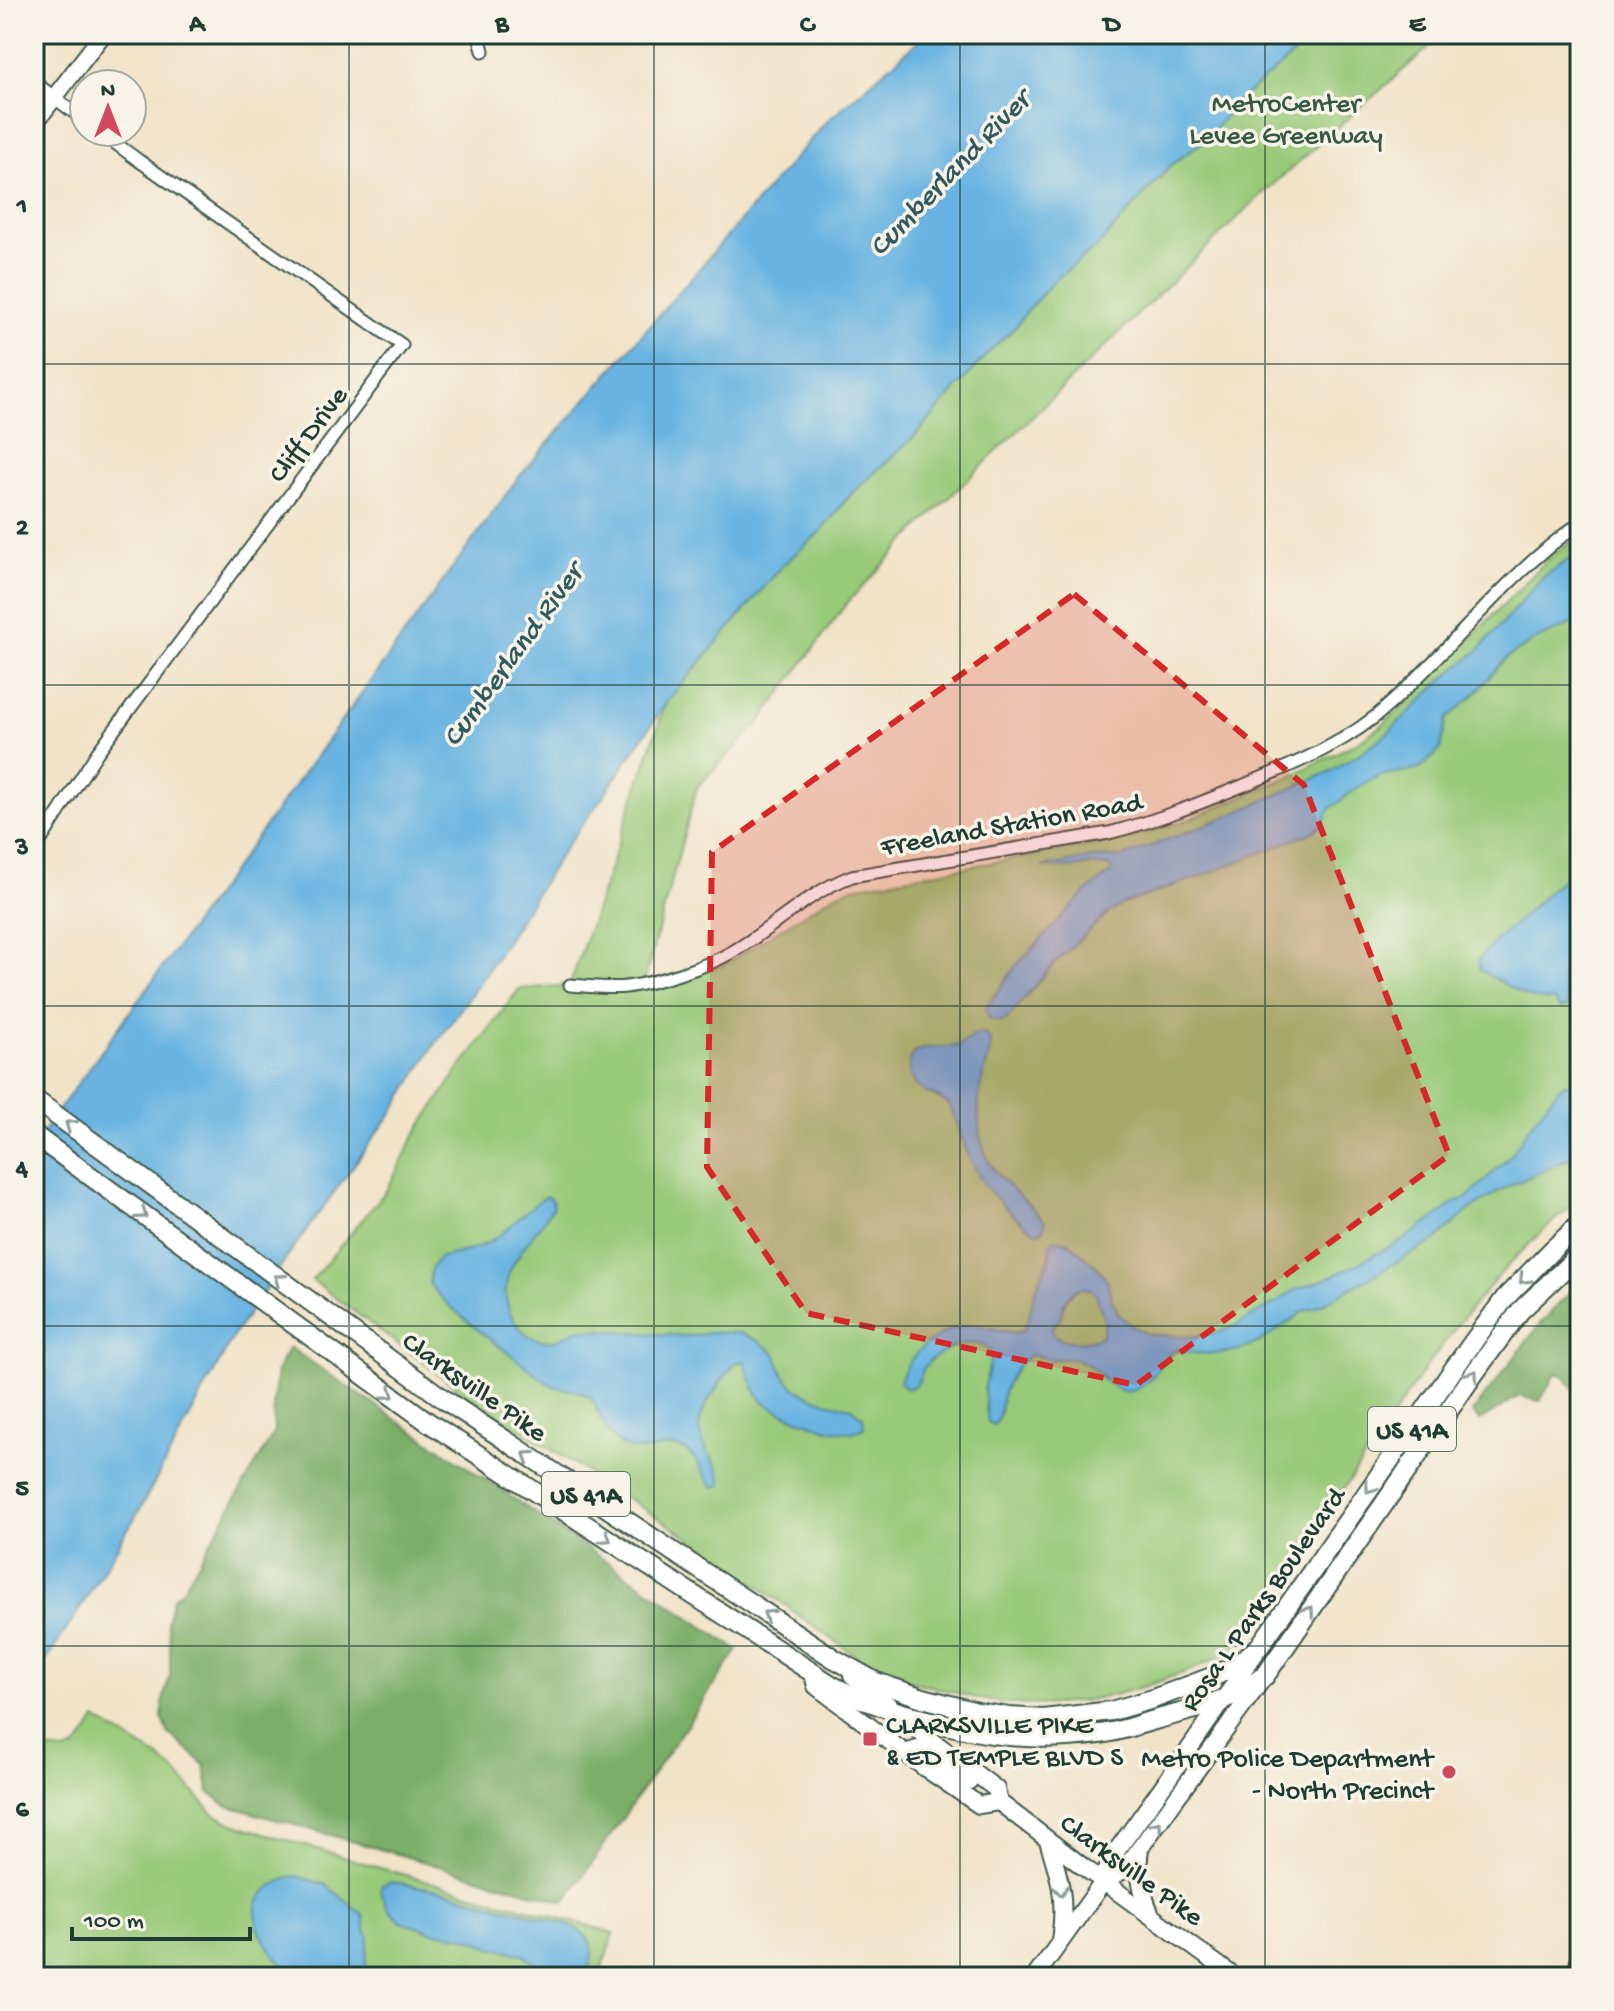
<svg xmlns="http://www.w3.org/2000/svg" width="1614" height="2011" font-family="'Gochi Hand',sans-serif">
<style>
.green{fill:#98c978;stroke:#5c8356;stroke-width:2}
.forest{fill:#7aad68;stroke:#4c754e;stroke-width:2}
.water{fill:#68b3e1;stroke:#44788a;stroke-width:2;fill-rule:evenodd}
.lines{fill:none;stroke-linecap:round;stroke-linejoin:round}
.minor-casing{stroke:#3e564a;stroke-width:15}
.secondary-casing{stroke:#3e564a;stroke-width:20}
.primary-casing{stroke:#3e564a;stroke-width:22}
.minor{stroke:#fff;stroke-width:11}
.secondary{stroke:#fff;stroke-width:16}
.primary{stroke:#fff;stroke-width:18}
.oneway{stroke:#8f9e9a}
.marked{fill:#d62828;fill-opacity:0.2;stroke:#d62828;stroke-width:6;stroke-dasharray:16 10;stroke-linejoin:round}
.grid{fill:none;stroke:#1f3d34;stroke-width:2;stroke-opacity:0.55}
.poi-dot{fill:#d1495b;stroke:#f7f3e8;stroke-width:3}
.labels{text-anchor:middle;stroke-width:7;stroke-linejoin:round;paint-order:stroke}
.shield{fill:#f7f3e8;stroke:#60746a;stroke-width:2}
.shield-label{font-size:26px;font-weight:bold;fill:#1f3d34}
.park-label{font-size:28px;fill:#375942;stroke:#f7f3e8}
.street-label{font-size:28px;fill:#1f3d34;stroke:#f7f3e8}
.poi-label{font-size:28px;fill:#1f3d34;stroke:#f7f3e8;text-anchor:start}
.water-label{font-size:30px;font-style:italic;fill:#315a5f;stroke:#f7f3e8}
.neatline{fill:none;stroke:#1f3d34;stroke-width:3}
.grid-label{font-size:26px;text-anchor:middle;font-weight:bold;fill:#1f3d34}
</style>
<rect width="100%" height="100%" fill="#f7f3e8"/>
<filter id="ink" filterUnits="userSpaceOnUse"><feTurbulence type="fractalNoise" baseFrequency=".0125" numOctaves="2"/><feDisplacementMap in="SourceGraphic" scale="16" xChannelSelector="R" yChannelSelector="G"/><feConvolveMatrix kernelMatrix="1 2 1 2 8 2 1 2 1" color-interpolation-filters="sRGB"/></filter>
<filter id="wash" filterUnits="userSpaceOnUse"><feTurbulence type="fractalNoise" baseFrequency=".006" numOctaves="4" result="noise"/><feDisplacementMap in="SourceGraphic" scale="32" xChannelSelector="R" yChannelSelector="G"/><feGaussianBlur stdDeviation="1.8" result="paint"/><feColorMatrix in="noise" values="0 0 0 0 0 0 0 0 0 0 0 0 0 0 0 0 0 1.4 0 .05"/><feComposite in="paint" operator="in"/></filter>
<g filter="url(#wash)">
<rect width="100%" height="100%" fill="#f1e3c8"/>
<!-- green -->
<path class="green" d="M1318,34H1444L1260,196L925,521L847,603L759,723L697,787L644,982L724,965L834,895L853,887L1125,839L1190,819L1297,773L1358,742L1382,725L1408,702L1547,560L1580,535V1199L1545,1229L1508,1265L1463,1318L1426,1367L1237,1646C1215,1662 1191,1670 1166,1679C1108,1700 1047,1712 986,1700C970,1697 954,1692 938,1688C917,1683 895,1678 874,1669L708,1550L465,1394L312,1280L387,1190L415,1135L458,1071L519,989L570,985L666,703L783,565L821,531L851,494L914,437L988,353L1016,326L1027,311L1054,281L1098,246L1170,166L1208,137L1237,102Z
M96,1719L158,1757L176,1772L213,1814L234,1824L387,1870L614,1933L599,1977H34V1741C68,1764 79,1749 96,1719Z"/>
<!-- forest -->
<path class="forest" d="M1580,1282V1393L1572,1387L1563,1375L1556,1373L1540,1401L1519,1396L1480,1421L1472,1413L1540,1324Z
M289,1347L738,1650L565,1902L225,1805L209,1792L205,1765L169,1734L162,1717L164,1696L170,1677V1646L167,1621L173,1598L183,1589L274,1433L273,1404L277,1370Z"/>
<!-- water -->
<path class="water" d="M926,34H1318L1237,102L1208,137L1170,166L1098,246L1054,281L1027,311L1016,326L988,353L914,437L851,494L821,531L783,565L666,703L604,795L563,851L485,975L432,1049L392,1113L292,1250L235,1333L139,1511L73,1620L34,1679V1144L518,478L825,123Z
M1580,552V617L1570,625L1538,639L1506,658L1475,694L1447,719L1440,750L1420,769L1378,776L1358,787L1330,809L1321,826L1311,833L1207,874L1123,904L1107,914L1053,965L1006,1020C996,1023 988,1020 986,1010L988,1005L1016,966L1086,892L1110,874L1112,870L1108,866L1090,865L1076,868L1042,867L1091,858L1123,857L1238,812L1329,772L1362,752L1389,732L1444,678L1478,651L1542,578Z
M1580,869V938L1566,963L1562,976L1568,1007L1560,1009L1554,1001L1535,999L1524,995L1480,970L1478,961C1491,943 1506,931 1522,917C1541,900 1557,880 1580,869Z
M981,1033L987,1036L991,1042C990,1059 982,1074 980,1090C977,1114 977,1141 990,1163C1002,1184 1029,1202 1045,1222L1043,1231C1041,1231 1039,1232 1037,1232C1027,1230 994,1197 987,1188C977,1174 970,1159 964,1144C960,1132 956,1115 948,1105C942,1096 930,1096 922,1090C915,1086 910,1078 909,1070C906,1042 937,1049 955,1046C966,1044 970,1034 981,1033Z
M1565,1084H1574L1575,1113L1572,1119L1574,1132L1580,1136V1153L1501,1190L1467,1212L1436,1240L1326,1302L1303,1312L1260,1342L1240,1350L1222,1353L1202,1354L1175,1350C1162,1360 1155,1378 1141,1387C1115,1404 1100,1368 1081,1361C1071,1357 1060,1360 1049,1359C1043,1358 1037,1356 1031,1355C1018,1363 1008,1378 1003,1393C1000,1404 1002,1415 994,1425L988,1422L984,1390L991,1358L989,1349C972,1339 955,1344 940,1354C935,1358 929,1360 925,1366C918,1378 923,1384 906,1389L900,1383C907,1353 942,1327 972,1325C990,1324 1006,1336 1023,1331L1027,1324L1035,1291L1050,1257L1049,1246L1054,1239L1069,1242L1096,1266L1107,1280L1111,1298L1119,1315L1132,1326L1147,1334L1186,1337L1216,1333L1235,1326L1276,1303L1295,1290L1331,1277L1400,1242L1442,1213L1452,1204L1468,1197L1512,1154L1527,1130L1559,1088ZM1080,1288L1089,1289L1096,1294L1105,1323L1102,1336C1086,1343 1066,1345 1052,1333V1327L1061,1318C1062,1304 1068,1293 1080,1288Z
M546,1196L552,1200L553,1207C542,1225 513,1258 508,1276C500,1305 516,1339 548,1341C562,1341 570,1330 583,1329L688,1336L717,1332L741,1333L759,1341L775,1353L783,1374L793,1386L806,1394L826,1402L852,1408L863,1417L864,1428C860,1429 856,1432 852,1432C833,1433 778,1414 763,1401C752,1390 750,1375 744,1361L736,1363C723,1379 700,1406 699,1428C699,1435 704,1444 707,1451C714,1463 721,1470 722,1485L714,1487C704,1477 700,1462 689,1453C668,1437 647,1457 625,1447C612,1440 605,1428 599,1414C596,1409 596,1403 591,1398C580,1388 565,1391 552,1385C541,1380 532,1370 522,1363C489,1339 456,1315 429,1284L431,1269L438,1258C452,1254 467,1253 481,1246C506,1235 523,1211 546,1196Z
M297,1876L326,1885L363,1914L365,1928L369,1936L364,1977H292C283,1965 273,1954 265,1941C244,1907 262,1884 297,1876Z
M391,1882L441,1890L569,1925C596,1938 598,1951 584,1977H551L523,1954L491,1947L466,1937L430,1931L401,1922L388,1909L380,1891L382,1885Z"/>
</g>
<g filter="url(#ink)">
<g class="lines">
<!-- minor casing -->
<g class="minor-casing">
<path id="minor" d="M479,34L483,51
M34,82L84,120
M34,851L97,753L402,345L138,160L100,132
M570,985C589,986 607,989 626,987C655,983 707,967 732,952C774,928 805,894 852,876L1109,833C1156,821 1198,804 1242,786C1295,764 1348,743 1390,704C1455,645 1508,573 1580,523
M1574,1977L1580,1936"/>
</g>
<!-- secondary casing -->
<g class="secondary-casing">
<path id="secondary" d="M34,124L103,34
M813,1674L816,1686L925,1768L979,1805L999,1802
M852,1675L926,1736L996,1789L999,1802L1082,1866L1235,1977
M905,1753L918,1749L925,1751L969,1781
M1048,1841C1061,1881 1066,1898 1060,1941
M1140,1848C1136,1872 1142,1894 1151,1915
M1104,1881L1110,1860L1183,1758L1255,1654
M1035,1977L1104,1881L1124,1870L1264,1677"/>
</g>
<!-- primary casing -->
<g class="primary-casing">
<path id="primary" d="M34,1099L445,1400L833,1658L876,1682L923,1698L977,1712L1009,1717L1044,1719L1111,1711L1153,1699L1217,1675L1236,1665L1259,1647L1460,1360L1505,1298L1553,1249L1580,1224
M34,1135L428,1422L833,1686C858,1699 885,1708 912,1716C979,1735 1029,1743 1099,1734C1119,1732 1139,1724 1158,1719C1184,1712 1215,1705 1239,1692C1248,1687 1256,1681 1265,1676L1476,1371L1520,1311L1580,1254"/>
</g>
<!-- minor -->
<use href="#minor" class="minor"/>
<!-- secondary -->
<use href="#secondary" class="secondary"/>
<!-- primary -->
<use href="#primary" class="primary"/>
</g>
<!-- one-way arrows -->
<defs><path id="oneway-chevron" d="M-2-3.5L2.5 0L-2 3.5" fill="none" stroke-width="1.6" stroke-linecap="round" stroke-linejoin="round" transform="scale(2)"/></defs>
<g class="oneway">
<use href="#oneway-chevron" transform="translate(70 1125) rotate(-144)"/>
<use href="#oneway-chevron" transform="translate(142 1214) rotate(36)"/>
<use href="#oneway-chevron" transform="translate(279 1279) rotate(-144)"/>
<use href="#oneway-chevron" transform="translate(1524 1279) rotate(134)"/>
<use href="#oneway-chevron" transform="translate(1473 1375) rotate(-55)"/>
<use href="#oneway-chevron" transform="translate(389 1394) rotate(36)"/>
<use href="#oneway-chevron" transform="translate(528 1456) rotate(-146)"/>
<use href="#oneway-chevron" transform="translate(1370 1488) rotate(125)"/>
<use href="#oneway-chevron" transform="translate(606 1538) rotate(33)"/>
<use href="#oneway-chevron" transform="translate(1309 1611) rotate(-55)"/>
<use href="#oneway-chevron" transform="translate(768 1615) rotate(-146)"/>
<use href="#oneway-chevron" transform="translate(1157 1826) rotate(-54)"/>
<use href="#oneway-chevron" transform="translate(1061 1891) rotate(83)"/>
</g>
</g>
<!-- marked area -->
<path class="marked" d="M1074,594L1304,785L1449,1155L1136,1385L806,1313L707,1167L712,852Z"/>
<!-- grid -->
<path class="grid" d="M349,34V1977M654,34V1977M960,34V1977M1265,34V1977M34,364H1580M34,685H1580M34,1006H1580M34,1326H1580M34,1646H1580"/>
<!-- markers -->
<g class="poi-dot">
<rect x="862" y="1731" width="16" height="16" rx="4"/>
<circle cx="1449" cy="1772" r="8"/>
</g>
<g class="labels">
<!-- shield labels -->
<g class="shield">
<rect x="1368" y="1407" width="88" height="44" rx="6"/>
<rect x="542" y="1472" width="88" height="44" rx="6"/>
</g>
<g class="shield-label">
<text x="1412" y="1438">US 41A</text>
<text x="586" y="1503">US 41A</text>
</g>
<!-- park labels -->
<g class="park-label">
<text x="1286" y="111">MetroCenter<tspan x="1286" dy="32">Levee Greenway</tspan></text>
</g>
<!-- street labels -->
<g class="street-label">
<text transform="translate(306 433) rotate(-53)" y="10">Cliff Drive</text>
<text transform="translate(1011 822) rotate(-10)" y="10">Freeland Station Road</text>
<text transform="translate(476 1385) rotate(35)" y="10">Clarksville Pike</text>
<text transform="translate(1261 1598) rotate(-55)" y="10">Rosa L Parks Boulevard</text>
<text transform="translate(1133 1868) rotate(36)" y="10">Clarksville Pike</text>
</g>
<!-- poi labels -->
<g class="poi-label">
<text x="886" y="1733">CLARKSVILLE PIKE<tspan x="886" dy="32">&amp; ED TEMPLE BLVD S</tspan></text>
<text x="1433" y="1766" text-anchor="end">Metro Police Department<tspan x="1433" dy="32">- North Precinct</tspan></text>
</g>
<!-- water labels -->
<g class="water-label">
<text transform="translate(948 172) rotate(-46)" y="10">Cumberland River</text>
<text transform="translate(511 654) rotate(-54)" y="10">Cumberland River</text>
</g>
</g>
<!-- margin -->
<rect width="1614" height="2011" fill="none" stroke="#f7f3e8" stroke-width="88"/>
<!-- north arrow -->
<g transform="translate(108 108)"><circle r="38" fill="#f7f3e8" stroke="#a1aaa0" stroke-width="2"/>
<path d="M0-6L14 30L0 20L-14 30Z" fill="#d1495b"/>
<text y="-12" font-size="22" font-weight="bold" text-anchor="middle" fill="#1f3d34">N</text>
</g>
<!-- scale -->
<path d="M72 1927v12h178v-12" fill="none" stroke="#1f3d34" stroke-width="4"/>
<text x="84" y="1927" font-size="24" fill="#1f3d34" stroke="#f7f3e8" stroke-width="6" paint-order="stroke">100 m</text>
<rect x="44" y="44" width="1526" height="1923" class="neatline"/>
<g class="grid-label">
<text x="197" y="31">A</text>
<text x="502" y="31">B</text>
<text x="807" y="31">C</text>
<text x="1112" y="31">D</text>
<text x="1417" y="31">E</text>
<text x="22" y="213">1</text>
<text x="22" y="534">2</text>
<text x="22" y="854">3</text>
<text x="22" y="1175">4</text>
<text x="22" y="1495">5</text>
<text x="22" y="1816">6</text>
</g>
</svg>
